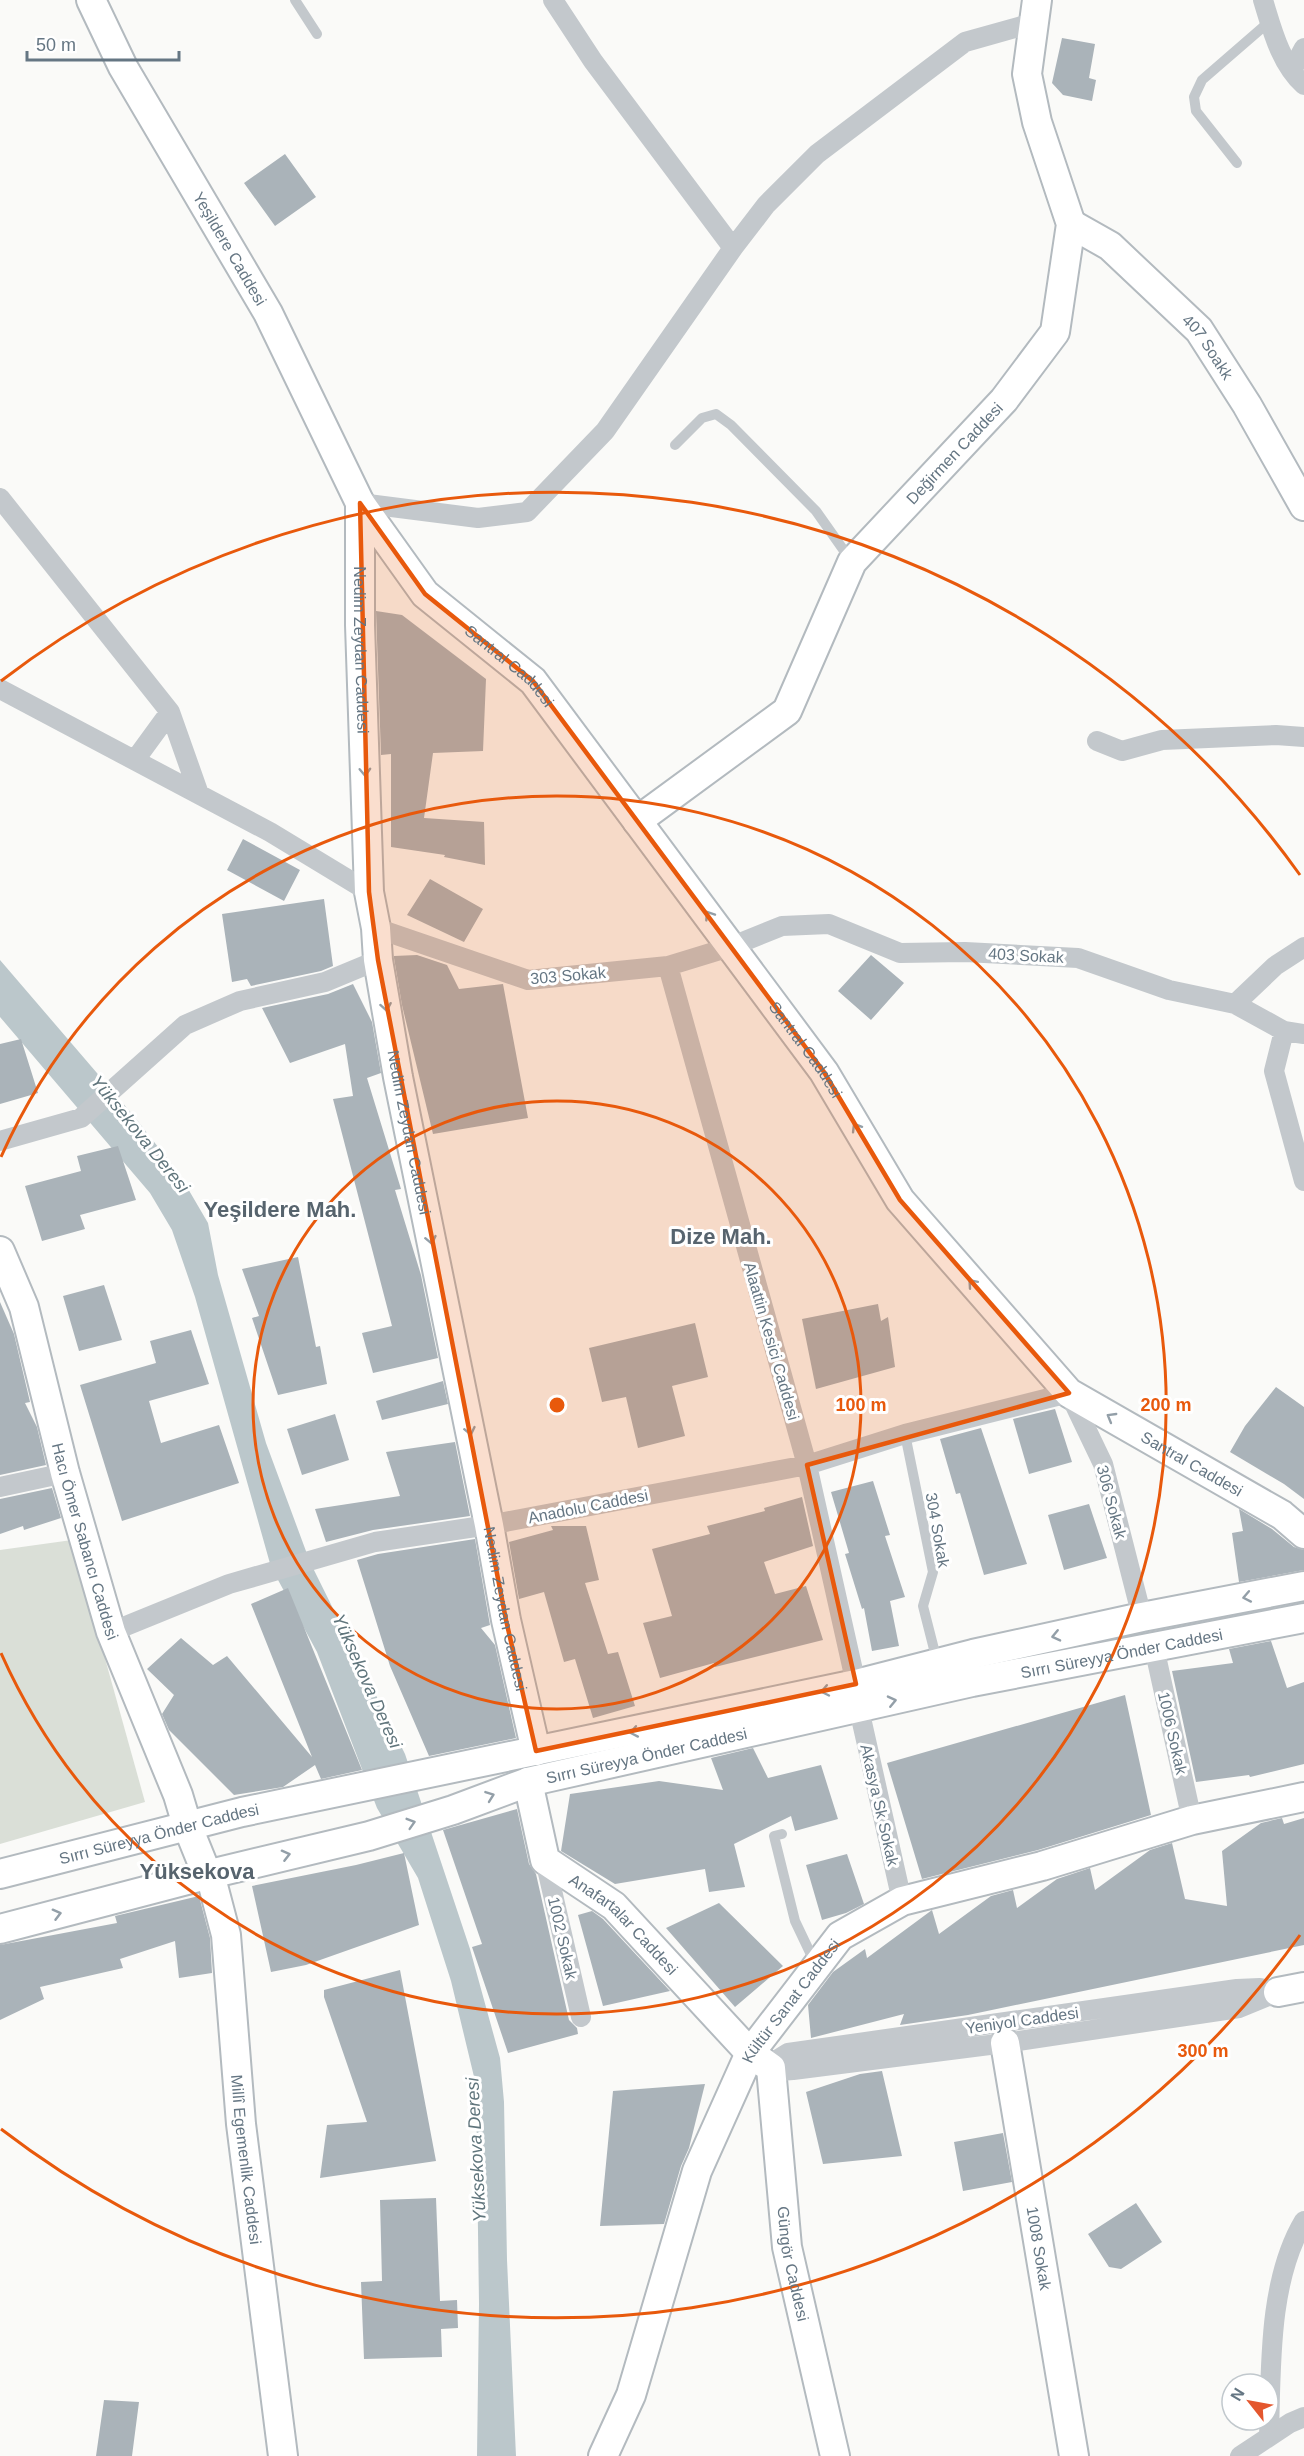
<svg xmlns="http://www.w3.org/2000/svg" width="1304" height="2456" font-family="Arial,sans-serif">
<style>
.green{fill:#dadfd7}
.water{fill:#bbc7cb}
.building{fill:#aab3b9}
.lines{fill:none;stroke-linecap:round;stroke-linejoin:round}
.secondary-casing{stroke:#b3babf;stroke-width:32}
.lane{stroke:#c3c8cc;stroke-width:10}
.street{stroke:#c3c8cc;stroke-width:20}
.secondary{stroke:#fff;stroke-width:28}
.oneway{stroke:#939fa8}
.marked{fill:#e8590c;fill-opacity:0.2;stroke:#e8590c;stroke-width:4.5;stroke-linejoin:round}
.ring{fill:none;stroke:#e8590c;stroke-width:3}
.labels{text-anchor:middle;stroke-width:6;stroke-linejoin:round;paint-order:stroke}
.street-label{font-size:16px;fill:#657683;stroke:#fff}
.water-label{font-size:18px;font-style:italic;fill:#60757c;stroke:#fff}
.district-label{font-size:22px;font-weight:bold;fill:#57646e;stroke:#fff}
.centre{fill:#e8590c;stroke:#fff;stroke-width:3}
.ring-label{font-size:18px;text-anchor:middle;font-weight:bold;fill:#e8590c;stroke:#fff;stroke-width:6;stroke-linejoin:round;paint-order:stroke}
</style>
<rect width="100%" height="100%" fill="#fafaf8"/>
<!-- green -->
<path class="green" d="M72,1540L145,1802L0,1844V1550Z"/>
<!-- water -->
<path class="water" d="M0,960L133,1115L180,1175L208,1223L218,1275L266,1443L310,1562L405,1754L470,1949L500,2058L504,2102L507,2260L516,2456H477L479,2304L476,2085L451,1981L418,1878L377,1808L317,1652L271,1567L195,1297L172,1230L150,1193L0,1017Z"/>
<!-- building -->
<path class="building" d="M1062,38L1095,44L1089,78L1096,80L1092,101L1063,95L1052,83Z
M285,154L316,197L275,226L244,183Z
M376,611L402,615L486,679L483,751L433,753L424,818L484,822L485,865L444,857L445,855L391,847V754L381,755Z
M243,839L300,870L284,901L227,870Z
M430,879L483,909L464,942L407,915Z
M324,899L333,966L321,971L251,986L247,979L232,982L222,914Z
M417,955L447,965L459,989L503,984L528,1118L433,1134L402,1005L394,958V956Z
M871,955L904,983L871,1020L838,991Z
M353,984L372,1022L381,1073L367,1078L401,1189L395,1190L421,1275L438,1358L373,1373L362,1333L392,1326L333,1099L353,1096L345,1044L290,1063L262,1008L328,994Z
M21,1039L38,1093L0,1104V1044Z
M118,1146L136,1200L80,1215L85,1229L42,1241L25,1186L81,1171L77,1156Z
M298,1257L316,1347L320,1346L327,1384L278,1395L252,1318L259,1316L242,1269Z
M104,1285L122,1340L79,1351L63,1296Z
M0,1302L14,1334L30,1402L25,1403L37,1427L46,1465L0,1475Z
M878,1304L881,1321L888,1317L895,1367L816,1389L802,1319Z
M695,1323L708,1377L672,1386L685,1436L638,1448L626,1397L602,1402L589,1348Z
M191,1330L209,1384L149,1401L161,1443L219,1425L239,1483L122,1521L80,1385L156,1363L150,1341Z
M443,1381L448,1404L382,1420L376,1401Z
M1276,1387L1304,1407V1499L1284,1484L1230,1452L1245,1426Z
M1055,1409L1072,1462L1029,1474L1013,1419Z
M335,1414L349,1460L302,1475L287,1429Z
M981,1428L1027,1564L984,1575L960,1493L956,1494L940,1439Z
M455,1442L470,1516L373,1530L326,1542L315,1509L400,1496L386,1452Z
M873,1481L890,1535L885,1536L905,1597L890,1601L899,1646L872,1651L864,1608L862,1609L845,1554L849,1553L831,1492Z
M52,1488L61,1518L24,1530L23,1526L0,1534V1499Z
M802,1497L813,1546L764,1562L775,1594L806,1586L823,1640L715,1667L714,1663L660,1678L643,1623L672,1616L652,1549L710,1534L707,1526L765,1511L764,1508Z
M1089,1504L1107,1558L1064,1570L1048,1515Z
M1239,1509L1272,1529L1294,1547L1304,1550V1570L1239,1582L1232,1533L1243,1531Z
M551,1526H586L599,1580L585,1583L608,1654L618,1652L635,1706L593,1718L575,1659L564,1662L544,1592L519,1599L509,1542L553,1530Z
M475,1539L490,1625L481,1628L495,1645L516,1738L429,1756L390,1666L357,1560L378,1554Z
M288,1588L362,1770L321,1779L315,1765L283,1787L234,1795L169,1730L162,1714L174,1695L147,1669L181,1638L213,1665L227,1656L312,1757L251,1604Z
M1271,1641L1287,1688L1304,1682V1764L1250,1777L1249,1775L1196,1782L1172,1671L1233,1663L1229,1649Z
M1125,1695L1151,1815L1038,1850L922,1879L887,1763Z
M753,1748L768,1778L821,1765L838,1819L795,1831L791,1816L734,1844L745,1887L709,1892L705,1869L615,1884L561,1851L570,1794L659,1781L723,1790L711,1758Z
M517,1809L529,1864L536,1874L569,2020L577,2028L578,2034L508,2053L472,1947L482,1944L443,1830Z
M1282,1818L1284,1824L1304,1818V1945L968,2015L900,2025L904,2014L811,2038L808,2005L833,1972L865,1949L867,1958L932,1910L939,1934L991,1896L1013,1890L1017,1908L1057,1879L1090,1868L1095,1890L1150,1850L1172,1843L1185,1899L1227,1906L1222,1851L1261,1823Z
M404,1853L419,1925L306,1965L271,1972L252,1886L356,1865Z
M847,1854L864,1904L846,1913L822,1920L806,1865Z
M199,1896L210,1938L212,1973L179,1978L175,1941L120,1959L123,1968L40,1987L44,1999L0,2020V1945L117,1923L115,1916Z
M719,1903L783,1966L735,2007L666,1928Z
M592,1911L603,1919L670,1991L603,2006L578,1915Z
M400,1970L436,2161L320,2178L327,2125L367,2122L324,1997V1990Z
M882,2071L902,2156L823,2164L806,2092L860,2074Z
M705,2084L689,2148L681,2166L664,2224L600,2226L613,2091Z
M1003,2133L1012,2182L963,2191L954,2142Z
M436,2198L440,2301L457,2300L458,2328L441,2329L442,2357L364,2359L361,2282L382,2281L380,2200Z
M1136,2203L1162,2242L1121,2269L1109,2267L1088,2234Z
M104,2400L139,2402L132,2456H96Z"/>
<g class="lines">
<!-- secondary casing -->
<g class="secondary-casing">
<g id="secondary">
<path id="s1" d="M91,0L123,67L268,313L360,503L425,594L533,681L824,1072L900,1200L1069,1393L1282,1515L1304,1534"/>
<path id="s2" d="M1071,224L1110,246L1199,330L1247,405L1304,506"/>
<path id="s3" d="M360,503V625L369,892L376,928L378,960L398,1077L489,1525L506,1620L536,1751"/>
<path id="s4" d="M637,821L787,711L852,562L1004,400L1055,332L1071,224L1037,122L1027,74L1037,0"/>
<path id="s5" d="M0,1251L24,1307L65,1473L111,1632L178,1795L187,1825L204,1867L210,1874L226,1935L241,2124L283,2456"/>
<path id="s6" d="M528,1782L545,1860L614,1906L750,2053L771,2068L787,2247L835,2456"/>
<path id="s7" d="M0,1874L242,1812L856,1684L973,1654L1142,1617L1304,1586"/>
<path id="s8" d="M0,1929L210,1874L369,1836L453,1810L528,1782L972,1682L1304,1618"/>
<path d="M1278,1992L1304,1987"/>
<path id="s9" d="M1005,2043L1074,2456"/>
<path id="s10" d="M603,2456L631,2395L697,2171L750,2053L840,1936L902,1901L1042,1866L1192,1820L1304,1797"/>
</g>
</g>
<!-- lane -->
<path class="lane" d="M295,0L317,34
M1237,163L1196,111L1194,97L1202,80L1270,21
M675,445L702,418L716,414L731,425L816,511L852,562
M905,1434L933,1572L923,1606L937,1661
M782,1834L774,1836L795,1921L815,1963"/>
<!-- street -->
<path class="street" d="M553,0L593,61L733,248
M1263,0C1272,29 1280,63 1304,85
M1292,70L1304,48
M0,498L170,712L199,794
M360,503L478,518L527,512L605,431L733,248L766,205L817,154L965,42L1033,23
M0,689L270,832L369,892
M1097,741L1122,751L1162,740L1276,735L1304,737
M135,760L170,712
M376,928L528,980L668,966L730,947L782,926L829,924L900,953L965,952L1078,958L1169,990L1235,1004L1275,966L1304,947
M668,966L807,1465L856,1684
M1235,1004L1284,1031L1304,1034
M1284,1031L1274,1071L1304,1181
M0,1141L81,1118L185,1025L240,1001L325,982L378,960
M0,1487L65,1473
M111,1632L229,1584L375,1542L489,1525L807,1465L905,1434L1069,1393L1103,1464L1142,1617
M1154,1647L1192,1820
M859,1709L902,1901
M545,1860L581,2017
M1260,1988L1278,1992L1239,2008L1005,2043L793,2070L780,2071L771,2068L775,2061L788,2053L1237,1989Z
M1269,2437C1271,2368 1268,2281 1304,2221
M1240,2456L1290,2423L1304,2417"/>
<!-- secondary -->
<use href="#secondary" class="secondary"/>
</g>
<!-- one-way arrows -->
<defs><path id="oneway-chevron" d="M-2-3.5L2.5 0L-2 3.5" fill="none" stroke-width="1.6" stroke-linecap="round" stroke-linejoin="round" transform="scale(1.5)"/></defs>
<g class="oneway">
<use href="#oneway-chevron" transform="translate(365 772) rotate(88)"/>
<use href="#oneway-chevron" transform="translate(709 915) rotate(-124)"/>
<use href="#oneway-chevron" transform="translate(386 1007) rotate(80)"/>
<use href="#oneway-chevron" transform="translate(856 1127) rotate(-121)"/>
<use href="#oneway-chevron" transform="translate(431 1240) rotate(78)"/>
<use href="#oneway-chevron" transform="translate(972 1283) rotate(-131)"/>
<use href="#oneway-chevron" transform="translate(1111 1417) rotate(-150)"/>
<use href="#oneway-chevron" transform="translate(470 1431) rotate(78)"/>
<use href="#oneway-chevron" transform="translate(1247 1597) rotate(169)"/>
<use href="#oneway-chevron" transform="translate(1056 1636) rotate(167)"/>
<use href="#oneway-chevron" transform="translate(825 1691) rotate(168)"/>
<use href="#oneway-chevron" transform="translate(892 1701) rotate(-13)"/>
<use href="#oneway-chevron" transform="translate(634 1732) rotate(169)"/>
<use href="#oneway-chevron" transform="translate(490 1796) rotate(-20)"/>
<use href="#oneway-chevron" transform="translate(411 1823) rotate(-17)"/>
<use href="#oneway-chevron" transform="translate(286 1855) rotate(-14)"/>
<use href="#oneway-chevron" transform="translate(57 1914) rotate(-15)"/>
</g>
<!-- marked area -->
<path class="marked" d="M360,503L425,594L533,681L824,1072L900,1200L1069,1393L807,1465L856,1684L536,1751L506,1620L378,960L369,892Z"/>
<!-- distance rings -->
<g class="ring">
<circle cx="557" cy="1405" r="304"/>
<path d="M1 1157A609 609 0 1 1 1 1653"/>
<path d="M1300 1935A913 913 0 0 1 1 2129M1 681A913 913 0 0 1 1300 875"/>
</g>
<g class="labels">
<!-- street labels -->
<g class="street-label">
<text dy="6" stroke="none"><textPath href="#s1" startOffset="285">Yeşildere Caddesi</textPath></text>
<text dy="6" stroke="none"><textPath href="#s2" startOffset="186">407 Soakk</textPath></text>
<text dy="6" stroke="none"><textPath href="#s4" startOffset="498">Değirmen Caddesi</textPath></text>
<text dy="6" stroke="none"><textPath href="#s3" startOffset="147">Nedim Zeydan Caddesi</textPath></text>
<text dy="6" stroke="none"><textPath href="#s1" startOffset="794">Santral Caddesi</textPath></text>
<text transform="translate(1026 955) rotate(3)" y="6">403 Sokak</text>
<text transform="translate(568 975) rotate(-5)" y="6">303 Sokak</text>
<text dy="6" stroke="none"><textPath href="#s1" startOffset="1280">Santral Caddesi</textPath></text>
<text dy="6" stroke="none"><textPath href="#s3" startOffset="633">Nedim Zeydan Caddesi</textPath></text>
<text transform="translate(772 1341) rotate(74)" y="6">Alaattin Kesici Caddesi</text>
<text dy="6" stroke="none"><textPath href="#s1" startOffset="1856">Santral Caddesi</textPath></text>
<text transform="translate(1112 1502) rotate(75)" y="6">306 Sokak</text>
<text transform="translate(588 1506) rotate(-11)" y="6">Anadolu Caddesi</text>
<text transform="translate(938 1530) rotate(80)" y="6">304 Sokak</text>
<text dy="6" stroke="none"><textPath href="#s5" startOffset="303">Hacı Ömer Sabancı Caddesi</textPath></text>
<text dy="6" stroke="none"><textPath href="#s3" startOffset="1119">Nedim Zeydan Caddesi</textPath></text>
<text dy="6" stroke="none"><textPath href="#s8" startOffset="1156">Sırrı Süreyya Önder Caddesi</textPath></text>
<text transform="translate(1173 1733) rotate(77)" y="6">1006 Sokak</text>
<text dy="6" stroke="none"><textPath href="#s8" startOffset="670">Sırrı Süreyya Önder Caddesi</textPath></text>
<text transform="translate(880 1805) rotate(77)" y="6">Akasya Sk Sokak</text>
<text dy="6" stroke="none"><textPath href="#s7" startOffset="164">Sırrı Süreyya Önder Caddesi</textPath></text>
<text dy="6" stroke="none"><textPath href="#s6" startOffset="182">Anafartalar Caddesi</textPath></text>
<text transform="translate(563 1938) rotate(77)" y="6">1002 Sokak</text>
<text dy="6" stroke="none"><textPath href="#s10" startOffset="496">Kültür Sanat Caddesi</textPath></text>
<text transform="translate(1022 2020) rotate(-8)" y="6">Yeniyol Caddesi</text>
<text dy="6" stroke="none"><textPath href="#s5" startOffset="948">Millî Egemenlik Caddesi</textPath></text>
<text dy="6" stroke="none"><textPath href="#s9" startOffset="208">1008 Sokak</textPath></text>
<text dy="6" stroke="none"><textPath href="#s6" startOffset="586">Güngör Caddesi</textPath></text>
</g>
<!-- water labels -->
<g class="water-label">
<text transform="translate(140 1134) rotate(51)" y="6">Yüksekova Deresi</text>
<text transform="translate(367 1681) rotate(66)" y="6">Yüksekova Deresi</text>
<text transform="translate(476 2150) rotate(-93)" y="6">Yüksekova Deresi</text>
</g>
<!-- district labels -->
<g class="district-label">
<text x="280" y="1217">Yeşildere Mah.</text>
<text x="721" y="1244">Dize Mah.</text>
<text x="197" y="1879">Yüksekova</text>
</g>
</g>
<circle cx="557" cy="1405" r="9" class="centre"/>
<g class="ring-label">
<text x="861" y="1411">100 m</text>
<text x="1166" y="1411">200 m</text>
<text x="1203" y="2057">300 m</text>
</g>
<!-- north arrow -->
<g transform="translate(1250 2402) rotate(301)"><circle r="28" fill="#ffffff" stroke="#c1c8cd" stroke-width="1.5"/>
<path d="M0-4.5L10 22L0 15L-10 22Z" fill="#e4572e"/>
<text y="-9" font-size="16" font-weight="bold" text-anchor="middle" fill="#657683">N</text>
</g>
<!-- scale -->
<path d="M27 51v9h152v-9" fill="none" stroke="#657683" stroke-width="3"/>
<text x="36" y="51" font-size="18" fill="#657683" stroke="#ffffff" stroke-width="4.5" paint-order="stroke">50 m</text>
</svg>
